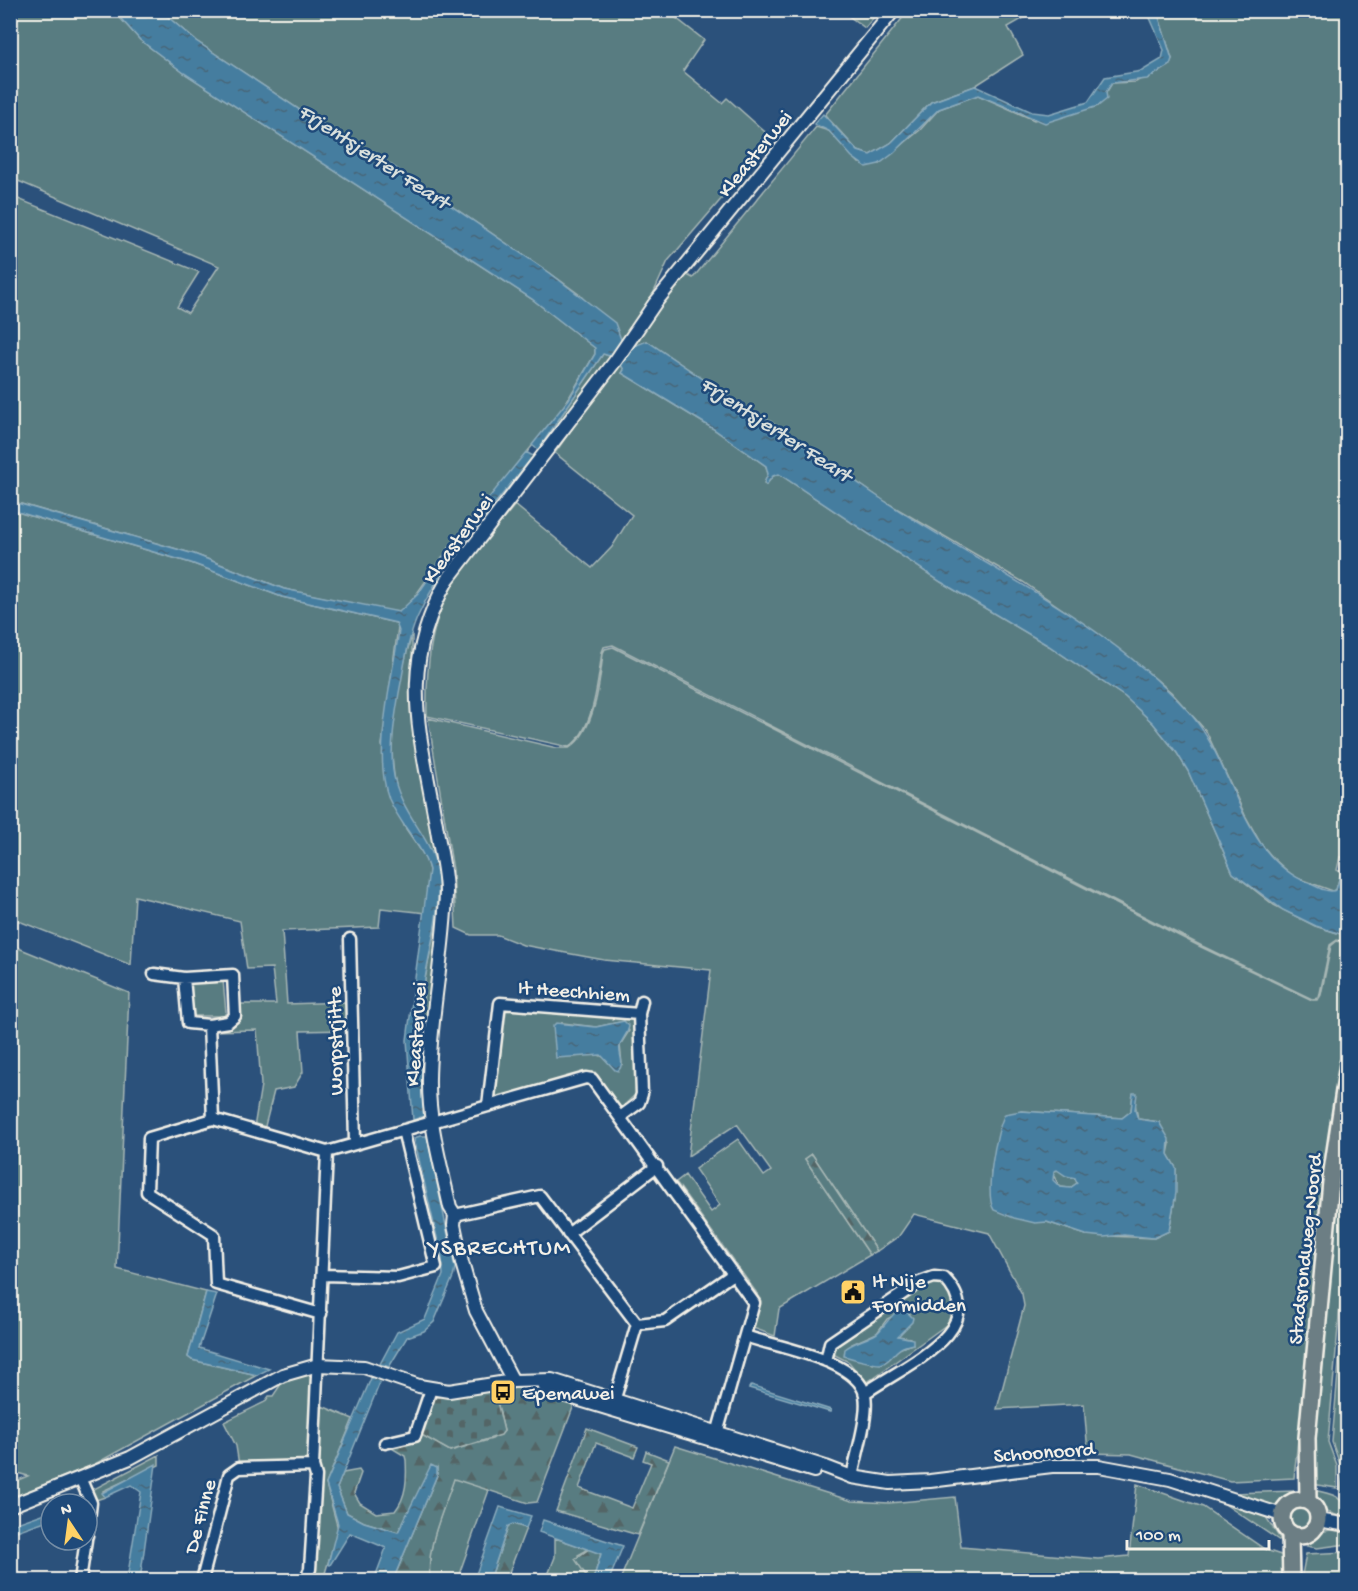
<svg xmlns="http://www.w3.org/2000/svg" width="1358" height="1591" font-family="'Gochi Hand',sans-serif">
<style>
.grass{fill:#597c81;stroke:#a6b6b4;stroke-width:1.5;fill-rule:evenodd}
.forest{fill:url(#forest-firs);stroke:#a6b6b4;stroke-width:1.5}
.cemetery{fill:url(#cemetery-stones);stroke:#a6b6b4;stroke-width:1.5}
.water{fill:url(#water-ripples);stroke:#8babbc;stroke-width:1.5;fill-rule:evenodd}
.lines{fill:none;stroke-linecap:round;stroke-linejoin:round}
.minor-casing{stroke:#f4f1e8;stroke-width:15}
.tertiary-casing{stroke:#f4f1e8;stroke-width:16}
.primary-casing{stroke:#f4f1e8;stroke-width:20}
.minor{stroke:#1f4a7a;stroke-width:10}
.tertiary{stroke:#1f4a7a;stroke-width:12}
.primary{stroke:#6c7e84;stroke-width:15}
.labels{text-anchor:middle;stroke-width:5;stroke-linejoin:round;paint-order:stroke}
.street-label{font-size:21px;fill:#f4f1e8;stroke:#1f4a7a}
.poi-label{font-size:21px;fill:#f4f1e8;stroke:#1f4a7a;text-anchor:start}
.water-label{font-size:22px;font-style:italic;fill:#dae0dd;stroke:#1f4a7a}
.quarter-label{font-size:24px;letter-spacing:1.5px;fill:#f4f1e8;stroke:#1f4a7a}
</style>
<defs>
<pattern id="forest-firs" width="22" height="20" patternUnits="userSpaceOnUse" patternTransform="scale(1.5)"><rect width="22" height="20" fill="#597c81"/><path d="M5 1l3.5 6h-7zM16 11l3.5 6h-7z" fill="#526566"/></pattern>
<pattern id="cemetery-stones" width="16" height="16" patternUnits="userSpaceOnUse" patternTransform="scale(1.5)"><rect width="16" height="16" fill="#597c81"/><path d="M2 7V4a2 2 0 0 1 4 0v3zM10 15v-3a2 2 0 0 1 4 0v3z" fill="#526566"/></pattern>
<pattern id="water-ripples" width="26" height="14" patternUnits="userSpaceOnUse" patternTransform="scale(1.5)"><rect width="26" height="14" fill="#457d9f"/><path d="M2 4q2-2 4 0t4 0M15 11q2-2 4 0t4 0" fill="none" stroke="#476577"/></pattern>
</defs>
<rect width="100%" height="100%" fill="#2b517b"/>
<filter id="ink" filterUnits="userSpaceOnUse"><feTurbulence type="fractalNoise" baseFrequency=".0167" numOctaves="2"/><feDisplacementMap in="SourceGraphic" scale="12" xChannelSelector="R" yChannelSelector="G"/><feConvolveMatrix kernelMatrix="1 2 1 2 8 2 1 2 1" color-interpolation-filters="sRGB"/></filter>
<g filter="url(#ink)">
<!-- grass -->
<path class="grass" d="M1038,10L1008,27L1023,55L975,86L931,102L891,143L870,155L858,151L825,115L908,11Z
M10,11H114L140,40L184,73L532,299L595,348V354L561,411L457,537L408,606L399,612L388,611L284,589L194,554L11,501V196L199,272L177,307L188,313L219,266L11,178Z
M161,11H667L704,40L683,71L722,103L727,98L773,139L668,261L649,303L622,343L580,295L550,273L382,159L309,116L196,41Z
M842,11H879L865,28Z
M1157,11H1347L1348,145L1342,162L1348,174V850L1345,858L1340,857L1337,870L1341,872L1336,890L1333,891L1294,877L1274,859L1261,844L1245,815L1206,731L1171,692L1150,674L1091,629L1023,582L884,501L768,420L753,413L647,341L629,348L683,273L693,278L816,127L829,131L859,163L879,164L920,130L939,109L978,95L1034,120L1098,106L1112,83L1136,82L1172,59Z
M603,354L613,356L538,450Z
M619,361L624,370L622,373L712,428L766,466L768,474L764,484L766,485L773,476L779,474L941,582L1049,646L1125,697L1153,723L1177,753L1188,771L1233,873L1274,905L1315,926L1347,936V942L1337,940L1330,945L1319,998L1312,999L1202,946L613,645L604,647L602,652C598,680 594,730 569,747L427,716C426,680 428,640 442,606C457,569 490,536 515,505L592,568L612,547L632,515L555,453Z
M10,510L191,563L282,597L396,623L398,627L382,745L404,826L426,858L429,870L426,913L381,908L379,927L282,931L287,1004L346,1002L347,1030L300,1031L303,1072L294,1087L274,1091L264,1130L254,1128L261,1085L257,1030L212,1031L214,1026L234,1023L236,1004H276L272,968L247,969L240,921L135,896L131,965L11,918Z
M412,635V672L434,857C422,837 405,816 398,793C384,748 398,679 412,635Z
M613,647L1201,947L1312,1000H1318L1321,995L1331,946L1337,941L1347,944V1025L1327,1158L1294,1478L1230,1481L1131,1454L1088,1453L1084,1404L997,1409L1024,1306L1022,1294L989,1233L914,1214L899,1236L877,1251L812,1154L805,1159L870,1255L779,1309L775,1336L753,1328L761,1299L676,1182L685,1175L711,1212L720,1205L695,1169L738,1139L764,1176L771,1171L737,1124L688,1156L711,970L604,960L523,945L498,935H471L456,928L453,870L428,718L557,748H569C595,732 600,681 603,653L605,649ZM1133,1093L1138,1119L1159,1122L1170,1144L1168,1154L1176,1168L1175,1199L1169,1231L1154,1238L1086,1235L1047,1222L991,1177V1172L1021,1111L1122,1118L1131,1111Z
M11,945L129,993L117,1269L206,1292L188,1357L192,1360L257,1375L95,1464L11,1498V1483L28,1476L10,1471Z
M223,980L226,1012L224,1016H195L190,1013L189,985L194,981Z
M507,1008L629,1015L638,1021L637,1093L621,1108L595,1072L494,1100L503,1013ZM624,1021L629,1031L620,1045L622,1064L596,1054L573,1057L562,1023L596,1027Z
M1347,1100V1225L1328,1442L1337,1466V1488L1312,1484L1330,1243Z
M1059,1170L1066,1176L1075,1178L1077,1183L1070,1188L1060,1187L1053,1175L1054,1171Z
M1347,1271V1497L1341,1490L1343,1473L1332,1442Z
M940,1282C955,1292 955,1312 946,1325L866,1383L849,1362L833,1354V1346L925,1283ZM903,1311L910,1314L906,1327L898,1336L910,1338L913,1344C897,1347 888,1357 873,1364L865,1360L852,1344L877,1333L887,1319Z
M308,1373L311,1375L310,1385H313L308,1461L239,1465L236,1446L224,1422L265,1402L269,1396H273L281,1384Z
M322,1406L353,1419L326,1484L338,1529L323,1580H309L315,1571Z
M675,1446L852,1501L889,1503L955,1497L961,1547L1098,1559L1129,1556L1137,1484L1203,1507L1266,1550L1287,1557L1286,1580H620Z
M159,1455V1465L103,1491L105,1497L96,1500L92,1490Z
M454,1478L489,1490L457,1580H430C426,1545 443,1511 454,1478Z
M1312,1490C1331,1493 1347,1496 1347,1519L1322,1510Z
M1294,1491C1281,1517 1253,1500 1232,1493Z
M1217,1499L1266,1517L1283,1543Z
M1288 1518a12 12 0 1 1 24 0a12 12 0 1 1-24 0Z
M1331,1530L1347,1532V1544L1317,1548L1307,1546L1319,1532Z
M555,1538L589,1549L578,1555L589,1580H546L555,1557Z
M1347,1552V1570L1339,1580H1301L1306,1554Z"/>
<!-- forest -->
<path class="forest" d="M440,904L439,926L424,1068L422,1015L425,979Z
M812,1154L877,1251L870,1255L805,1159Z
M514,1387L574,1405L537,1502L528,1503L454,1479C443,1512 426,1545 430,1580H393L437,1475V1468L398,1532L364,1522L347,1513L337,1488L343,1473L359,1470L361,1473L354,1493L360,1503L376,1513L395,1511C407,1496 407,1478 406,1460L405,1456L385,1444L420,1434L450,1451L492,1439L504,1431L494,1389Z
M587,1428L638,1447L634,1457L596,1443L579,1488L632,1508L651,1463L643,1460L646,1451L669,1460L638,1535L556,1511Z
M513,1524L526,1528L506,1580H490L508,1526Z
M589,1549L601,1554L593,1580H589L575,1559Z"/>
<!-- cemetery -->
<path class="cemetery" d="M494,1389L504,1431L501,1435L450,1451L420,1434L433,1398Z"/>
<!-- water -->
<path class="water" d="M114,11H161L196,41L309,116L382,159L550,273L615,323L622,342L629,348L647,341L753,413L768,420C806,447 844,474 883,500C984,567 1105,620 1188,711C1236,763 1238,856 1311,884C1319,888 1328,893 1336,890L1341,872L1347,873L1345,892L1347,895V936L1316,926L1283,910L1233,873L1188,771L1177,753L1153,723L1125,697L1049,646L941,582L779,474L773,476L766,485L764,483L768,474L766,466L712,428L622,373L624,370C619,360 614,357 603,354L538,450L532,445L569,399L595,354V348L532,299L184,73L140,40Z
M1147,11H1157L1172,59L1170,65L1147,79L1112,83L1106,92L1107,99L1098,106L1045,123L978,95L939,109L894,153L879,164L866,167L852,157L829,131L814,124L823,114L858,151L870,155L891,143L931,102L975,86L1032,112L1049,114L1088,102L1105,77L1142,71L1162,59L1164,50Z
M526,452L533,456C493,508 444,559 417,618C407,642 404,668 399,693C395,718 390,744 393,770C398,813 436,840 438,876C440,915 431,942 425,979C418,1024 423,1070 427,1115L413,1120L407,1040L429,870C422,844 400,825 389,799C372,754 392,679 399,631L396,623L282,597L191,563L11,510L10,501L194,554L284,589L399,612L418,594L457,537Z
M624,1021L629,1026C628,1034 622,1038 620,1046C618,1055 626,1063 618,1071L615,1070L601,1055L556,1058L553,1026L556,1023L596,1027Z
M1133,1093H1137L1135,1110L1138,1119L1159,1122L1169,1139L1168,1154L1176,1168V1193L1169,1231L1154,1238L1124,1235L1104,1237L1086,1235L1047,1222L1035,1223L1014,1218L994,1210C984,1195 996,1130 1005,1114L1021,1111L1122,1118L1131,1111ZM1057,1170L1066,1176L1075,1178L1077,1183L1070,1188L1060,1187L1053,1180L1054,1171Z
M420,1136H427L455,1268L453,1277L434,1322L424,1331L407,1337L389,1367L380,1364L397,1332L425,1319L443,1275L442,1259L414,1138Z
M206,1292L217,1294L199,1348L269,1369L257,1375L192,1360L188,1357Z
M897,1311L907,1312L913,1318L912,1322L898,1336L913,1339V1344C891,1348 896,1359 881,1364C877,1365 850,1358 844,1356L845,1349C855,1341 866,1340 877,1333C880,1331 891,1316 897,1311Z
M372,1376L381,1380L337,1488L347,1513L364,1522L398,1532L431,1465L437,1468V1475L393,1580H374L386,1548L350,1533L330,1565L328,1564L338,1524L326,1484Z
M751,1385L831,1410L830,1412L749,1388Z
M156,1464L140,1580H127L141,1492L131,1485L105,1497L102,1493Z
M500,1507L531,1516L526,1528L513,1524L508,1526L490,1580H474Z
M51,1511V1519L11,1533V1525Z
M543,1520L623,1546L609,1580H593L601,1554L539,1532Z"/>
<g class="lines">
<!-- minor casing -->
<g class="minor-casing">
<path id="minor" d="M350,939L355,1142
M154,974L184,978L233,975L235,1016L228,1022L209,1025
M184,978L188,1023L209,1025L213,1119L327,1152
M639,1014L642,1001
M488,1106L500,1003L639,1014L642,1094L639,1103L620,1117
M213,1119L149,1138L147,1192L214,1235L216,1284L321,1314
M455,1215L540,1196L637,1324L615,1398
M568,1234L657,1166
M323,1275L398,1277L436,1267L403,1130
M637,1324L665,1321L733,1274
M745,1336C775,1347 858,1359 865,1395C869,1416 856,1455 852,1477
M826,1361L830,1343L920,1282L934,1277L944,1278C995,1330 899,1368 865,1393
M385,1443L415,1436L431,1389
M81,1480L91,1503L87,1536
M80,1580L86,1540
M202,1580L229,1475L239,1468L313,1466
M305,1580L310,1569L316,1476L313,1466L327,1152L586,1078L592,1079L754,1303L718,1430"/>
</g>
<!-- tertiary casing -->
<g class="tertiary-casing">
<path id="tertiary" d="M513,1381L476,1311L462,1263L454,1225L455,1215L450,1207C441,1165 428,1122 429,1078C430,1016 444,955 446,893C446,872 440,850 437,830C421,734 396,670 448,579L616,360L655,303L894,10
M542,1382L547,1390L814,1471
M10,1506L130,1458L283,1375L318,1365L364,1367L419,1386L449,1391L513,1381L552,1380L826,1467L852,1477L890,1483L930,1481L1052,1466H1099L1170,1479L1282,1515
M1318,1520L1348,1525"/>
</g>
<!-- primary casing -->
<g class="primary-casing">
<path id="primary" d="M1282 1518a18 18 0 1 1 36 0a18 18 0 1 1-36 0Z
M1308,1501L1307,1438L1332,1171L1348,1064
M1290,1534L1291,1580"/>
</g>
<!-- minor -->
<use href="#minor" class="minor"/>
<!-- tertiary -->
<use href="#tertiary" class="tertiary"/>
<!-- primary -->
<use href="#primary" class="primary"/>
</g>
</g>
<!-- icons -->
<defs>
<g id="civic-square" transform="scale(1.35)"><rect x="-9" y="-9" width="18" height="18" rx="4" fill="#ffd166" stroke="#1f4a7a"/><path d="M-.6-6.5H3V-4.5H.6V-3L4-1V1h2V6H-6V1h2V-1L-.6-3ZM-1.2 2.5V6h2.4V2.5Z" fill="#111"/></g>
<g id="bus-square" transform="scale(1.35)"><rect x="-9" y="-9" width="18" height="18" rx="4" fill="#ffd166" stroke="#1f4a7a"/><path d="M-5-6H5V4H4V6H2V4H-2V6H-4V4H-5ZM-3.5-4V0h7V-4ZM-3.5 1.2v1.5H-2V1.2ZM2 1.2v1.5H3.5V1.2Z" fill="#111"/></g>
</defs>
<g fill-rule="evenodd">
<use href="#civic-square" x="853" y="1292"/>
<use href="#bus-square" x="503" y="1392"/>
</g>
<g class="labels">
<!-- street labels -->
<g class="street-label">
<text transform="translate(754 153) rotate(-51)" y="7">Kleasterwei</text>
<text transform="translate(457 538) rotate(-54)" y="7">Kleasterwei</text>
<text transform="translate(574 990) rotate(4)" y="7">It Heechhiem</text>
<text transform="translate(415 1034) rotate(-86)" y="7">Kleasterwei</text>
<text transform="translate(334 1041) rotate(-91)" y="7">Worpstrjitte</text>
<text transform="translate(1304 1249) rotate(-84)" y="7">Stadsrondweg-Noord</text>
<text transform="translate(1044 1451) rotate(-4)" y="7">Schoonoord</text>
<text transform="translate(199 1516) rotate(-75)" y="7">De Finne</text>
</g>
<!-- poi labels -->
<g class="poi-label">
<text x="872" y="1287">It Nije<tspan x="872" dy="24">Formidden</tspan></text>
<text x="522" y="1399">Epemawei</text>
</g>
<!-- water labels -->
<g class="water-label">
<text transform="translate(375 155) rotate(33)" y="8">Frjentsjerter Feart</text>
<text transform="translate(777 428) rotate(33)" y="8">Frjentsjerter Feart</text>
</g>
<!-- quarter labels -->
<g class="quarter-label">
<text x="500" y="1254">YSBRECHTUM</text>
</g>
</g>
<!-- margin -->
<rect width="1358" height="1591" fill="none" stroke="#1f4a7a" stroke-width="36"/>
<rect x="18" y="18" width="1322" height="1555" fill="none" stroke="#f4f1e8" stroke-width="2" filter="url(#ink)"/>
<!-- north arrow -->
<g transform="translate(69 1522) rotate(347)"><circle r="28" fill="#1f4a7a" stroke="#748da6" stroke-width="1.5"/>
<path d="M0-4.5L10 22L0 15L-10 22Z" fill="#ffd166"/>
<text y="-9" font-size="16" font-weight="bold" text-anchor="middle" fill="#f4f1e8">N</text>
</g>
<!-- scale -->
<path d="M1127 1540v9h142v-9" fill="none" stroke="#f4f1e8" stroke-width="3"/>
<text x="1136" y="1540" font-size="18" fill="#f4f1e8" stroke="#1f4a7a" stroke-width="4.5" paint-order="stroke">100 m</text>
</svg>
